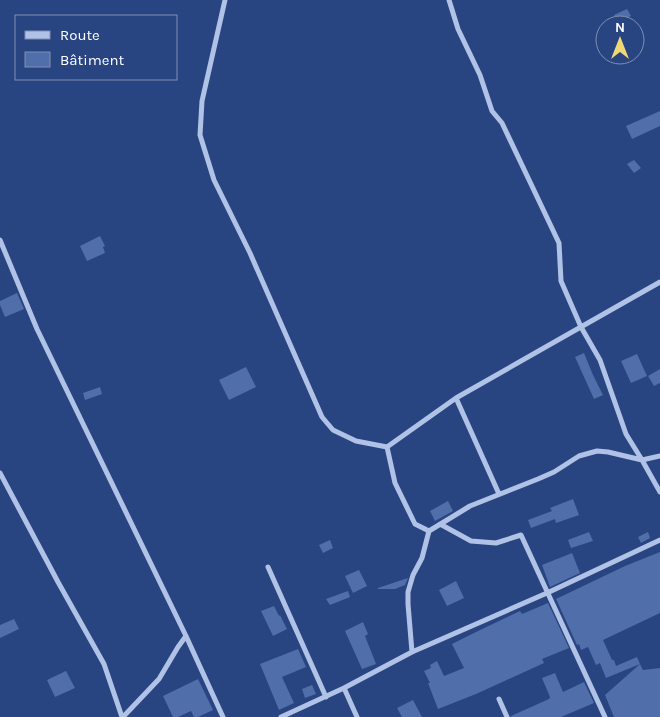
<svg xmlns="http://www.w3.org/2000/svg" width="660" height="717" font-family="Karla,sans-serif">
<style>
.building{fill:#506ea9}
.lines{fill:none;stroke-linecap:round;stroke-linejoin:round}
.street{stroke:#b0c2e6;stroke-width:5}
</style>
<rect width="100%" height="100%" fill="#284581"/>
<!-- building -->
<path class="building" d="M627,9L631,16L618,22L614,15Z
M660,111V126L632,139L626,126Z
M634,160L641,168L634,173L627,164Z
M100,236L105,246L103,247L105,253L87,261L80,246Z
M17,293L24,309L5,317L0,305V301Z
M584,353L593,375L603,395L594,399L575,357Z
M637,354L647,376L631,383L621,361Z
M246,367L256,387L229,400L219,380Z
M660,369V383L654,386L648,376Z
M100,387L102,394L85,400L83,393Z
M573,499L579,515L556,523L555,519L531,528L528,520L552,511L550,508Z
M448,501L453,511L435,521L430,511Z
M589,532L593,541L571,548L568,540Z
M648,532L650,538L641,543L638,537Z
M330,540L333,548L323,553L319,545Z
M660,552V613L603,640L612,660H614L616,666L637,657L640,664L606,678L600,663L596,665L588,647L581,650L579,644L577,645L556,599L625,566Z
M572,553L580,573L550,587L542,565Z
M359,570L367,586L353,593L345,576Z
M408,578L405,585L395,589H378V588Z
M456,581L464,598L447,606L439,590Z
M348,591L350,597L330,605L326,599Z
M548,603L569,648L542,659L544,663L476,694L438,709L428,683H430L424,671L431,668L430,665L437,661L444,676L464,668L452,644L476,632L520,611L522,614Z
M274,606L279,616L280,615L287,629L273,636L261,611Z
M14,619L19,629L0,638V625Z
M363,622L368,634L365,636L376,664L362,669L345,631Z
M298,649L306,667L282,677L294,703L279,710L260,664Z
M640,664L643,670L660,668V717H614L605,695Z
M66,671L75,688L55,697L47,680Z
M555,673L563,692L584,682L594,703L561,717H511V716L549,699L550,697L542,678Z
M198,679L213,710L198,717H194L191,711L178,717H173L163,696Z
M312,685L316,694L305,698L302,689Z
M413,700L422,717H402L397,708Z"/>
<g class="lines">
<!-- street -->
<path class="street" d="M225,0L202,101L200,135L214,180L250,253L322,417L333,430L356,441L387,447
M449,0L458,29L480,75L492,111L502,123L559,243L561,281L581,327L600,360L626,434L642,460L660,492
M0,240L37,329L186,636L223,717
M456,398L499,494
M0,473L58,582L104,664L122,717
M440,524L471,541L496,543L521,535L605,717
M429,531L415,524L395,483L387,447L456,398L660,282
M268,567L326,697
M412,652L408,604V592L413,575L422,558L429,531L470,506L538,479L554,472L579,456L597,451L608,452L642,460L660,456
M344,688L357,717
M499,699L507,717
M123,717L159,679L178,647L186,636
M281,717L344,688L412,652L547,593L660,540"/>
</g>
<!-- legend -->
<rect x="15" y="15" width="162" height="65" fill="#284581" stroke="#7e8fb3"/>
<rect x="25" y="31" width="25" height="8" fill="#b0c2e6" stroke="#7e8fb3"/>
<text x="60" y="40" font-size="15" fill="#ffffff">Route</text>
<rect x="25" y="52" width="25" height="15" fill="#506ea9" stroke="#7e8fb3"/>
<text x="60" y="65" font-size="15" fill="#ffffff">Bâtiment</text>
<!-- north arrow -->
<g transform="translate(620 40)"><circle r="24" fill="#284581" stroke="#7e8fb3"/>
<path d="M0-4L9 19L0 12L-9 19Z" fill="#eed976"/>
<text y="-8" font-size="14" font-weight="bold" text-anchor="middle" fill="#ffffff">N</text>
</g>
</svg>
